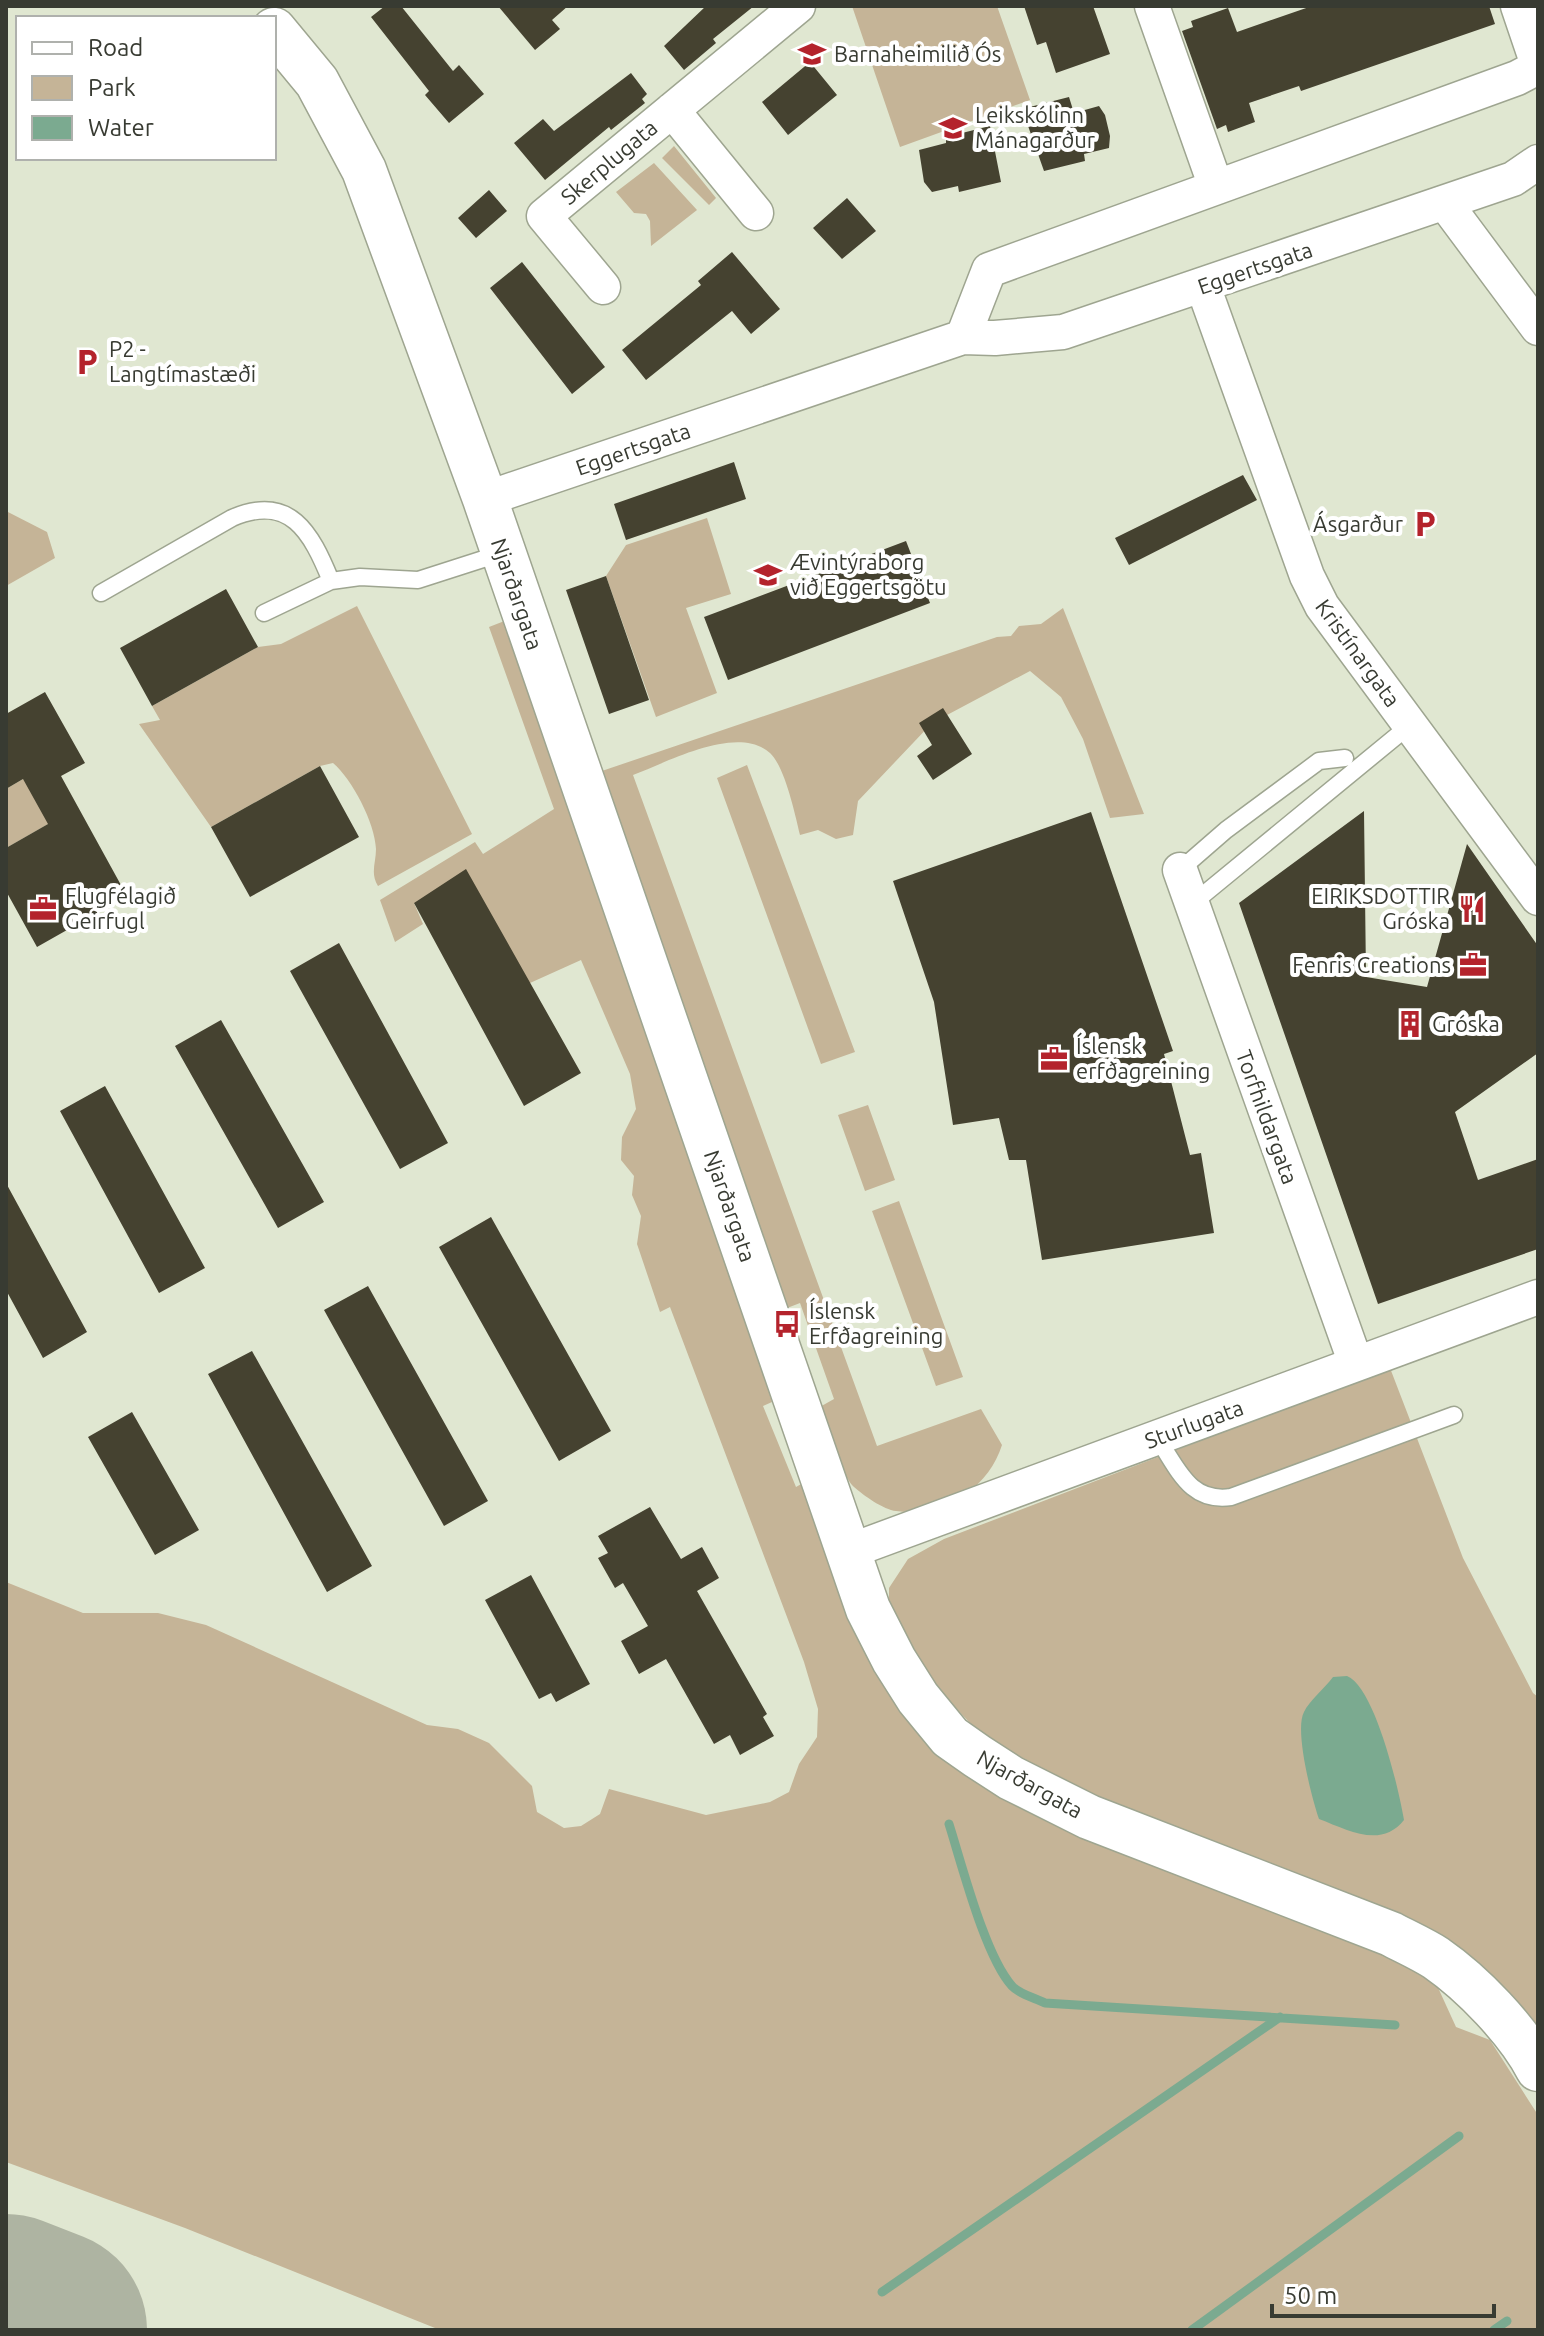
<svg xmlns="http://www.w3.org/2000/svg" width="1544" height="2336" font-family="Ubuntu,sans-serif">
<style>
.green{fill:#c5b497}
.water{fill:#7baa90}
.lines{fill:none;stroke-linecap:round;stroke-linejoin:round}
.stream{stroke:#7baa90;stroke-width:9}
.runway{stroke:#aeb4a2;stroke-width:200}
.building{fill:#454230}
.lane-casing{stroke:#9ea590;stroke-width:19}
.street-casing{stroke:#9ea590;stroke-width:37}
.secondary-casing{stroke:#9ea590;stroke-width:47}
.lane{stroke:#fff;stroke-width:16}
.street{stroke:#fff;stroke-width:34}
.secondary{stroke:#fff;stroke-width:44}
.labels{text-anchor:middle;stroke-width:8;stroke-linejoin:round;paint-order:stroke}
.poi-label{font-size:22px;fill:#383b32;stroke:#fff;text-anchor:start}
.street-label{font-size:22px;fill:#383b32;stroke:#fff}
</style>
<rect width="100%" height="100%" fill="#e0e7d1"/>
<!-- green -->
<path class="green" d="M852,6H997L1030,100L900,147Z
M674,146L716,198L709,205L662,158Z
M654,163L697,210L651,246L650,221L646,214L634,213L616,192Z
M6,511L47,532L55,558L6,586Z
M707,518L731,594L686,608L717,693L656,717L606,576L626,545Z
M357,606L472,834L378,886C370,873 376,863 376,849C375,823 352,779 333,763L320,766L211,827L139,724L160,720L152,706L258,647L281,644Z
M1063,608L1144,814L1110,818L1083,739L1061,697L1030,671L932,723L858,801L853,835L836,839L818,830L800,835C795,814 785,767 770,753C737,724 668,762 633,775L877,1446L981,1409L1002,1445C988,1489 943,1518 896,1511C884,1510 863,1495 854,1487C843,1478 825,1424 818,1408L834,1399L800,1303L782,1310L593,774L997,637L1011,636L1019,626L1041,624Z
M507,620L745,1311L772,1402L763,1406L796,1487L803,1483L893,1697L1379,1948L1435,1981L1456,2027L1490,2040L1538,2115V2330H440L185,2228L6,2162V1582L83,1613H158L206,1625L427,1725L458,1729L489,1743L532,1786L537,1812L564,1828L581,1826L600,1814L609,1789L706,1815L770,1802L789,1792L799,1764L817,1737L818,1709L804,1662L670,1307L660,1312L637,1244L641,1216L632,1195L634,1176L621,1160L622,1137L636,1109L630,1074L581,960L530,983L414,903L423,924L395,942L380,900L475,842L483,854L554,809L489,627Z
M747,765L855,1052L821,1064L717,778Z
M23,779L78,807L6,848V789Z
M868,1105L895,1180L865,1191L838,1115Z
M899,1201L963,1377L936,1386L872,1211Z
M1390,1368L1463,1558L1533,1693L1538,1697V2034L1115,1807L1006,1754L970,1723L934,1685L889,1613V1588L908,1559L944,1539Z"/>
<!-- water -->
<path class="water" d="M1347,1676C1375,1687 1399,1790 1404,1820C1381,1849 1348,1830 1319,1819C1312,1799 1294,1730 1304,1712C1309,1701 1325,1688 1333,1677Z"/>
<g class="lines">
<!-- stream -->
<path class="stream" d="M949,1824C962,1865 985,1956 1012,1986C1019,1994 1035,1998 1045,2003L1395,2025
M882,2292L1280,2017
M1192,2330L1459,2136
M1494,2330L1507,2321"/>
<!-- runway -->
<path class="runway" d="M6,2314L47,2330"/>
</g>
<!-- building -->
<path class="building" d="M385,6H401L453,71L459,65L484,94L449,123L425,95L429,91L371,17Z
M498,6H568L552,20L560,29L535,50Z
M706,6H754L713,39L716,43L684,70L664,46Z
M1024,6H1093L1110,54L1056,73L1046,42L1037,45Z
M1312,6H1489L1495,24L1301,91L1299,86L1249,103L1255,122L1228,132L1226,125L1217,129L1182,31L1193,27L1191,21L1228,8L1237,32Z
M810,62L837,95L788,135L762,102Z
M631,73L647,94L642,99L645,103L611,130L609,127L545,180L514,143L543,119L554,131Z
M1069,97L1074,113L1099,106L1105,115L1110,136L1109,148L1084,154L1085,161L1044,171L1022,109Z
M990,126L1001,182L959,192L958,186L932,192L924,182L919,150L946,143V137Z
M489,190L507,211L476,238L458,218Z
M847,198L876,231L842,259L813,228Z
M732,252L780,309L751,334L732,311L646,380L622,350L701,285L698,281Z
M522,262L605,367L572,394L490,288Z
M734,462L746,499L626,540L614,504Z
M1243,475L1257,500L1129,565L1115,538Z
M906,541L930,603L728,680L704,617Z
M606,576L649,700L609,714L566,590Z
M226,589L258,647L152,706L120,648Z
M45,692L85,763L61,776L127,896L37,947L6,891V848L48,824L23,779L6,789V714Z
M943,708L972,754L933,780L917,756L932,745L919,723Z
M320,766L359,837L250,897L211,827Z
M1364,811L1366,977L1427,987L1467,844L1538,946V1053L1455,1112L1478,1180L1538,1159V1249L1378,1304L1239,903Z
M1091,812L1173,1051L1164,1054L1190,1155L1201,1153L1214,1233L1042,1260L1026,1160H1009L999,1118L953,1125L934,1002L893,881Z
M466,869L581,1073L524,1106L414,903Z
M339,943L448,1143L400,1169L290,971Z
M221,1020L324,1202L278,1228L175,1046Z
M105,1086L205,1268L159,1293L60,1111Z
M6,1183L87,1332L43,1358L6,1290Z
M491,1217L611,1431L559,1461L439,1247Z
M368,1286L488,1501L444,1526L324,1310Z
M252,1351L372,1566L327,1592L208,1374Z
M132,1412L199,1530L155,1555L88,1437Z
M650,1507L681,1559L702,1547L719,1578L697,1591L767,1714L763,1717L774,1736L740,1755L730,1735L714,1744L666,1659L639,1674L621,1641L648,1626L623,1583L615,1588L598,1558L608,1553L598,1536Z
M531,1575L590,1684L556,1702L551,1693L539,1699L485,1600Z"/>
<g class="lines">
<!-- lane casing -->
<g class="lane-casing">
<path id="lane" d="M101,593L232,518C290,493 311,532 331,581
M264,613L331,581L360,577L418,580L502,553
M1180,870L1226,830L1319,761L1345,758
M1192,904L1410,725
M1157,1438C1178,1468 1189,1503 1231,1497L1454,1415"/>
</g>
<!-- street casing -->
<g class="street-casing">
<path id="street" d="M1152,6L1216,187
M1518,6L1538,65
M672,110L756,213
M1445,203L1538,328
M1203,286L1307,576L1322,606L1538,898
M603,287L544,216L798,6
M963,337L989,270L1517,78L1538,67
M485,499L963,337L995,338L1063,332L1513,179L1538,162
M1180,870L1356,1364
M850,1551L1538,1297"/>
</g>
<!-- secondary casing -->
<g class="secondary-casing">
<path id="secondary" d="M274,30L317,82L364,170L485,499L868,1609L894,1660L918,1698L950,1737L977,1756L1011,1778L1089,1817L1391,1934C1406,1942 1422,1949 1436,1958C1472,1983 1518,2030 1538,2069"/>
</g>
<!-- lane -->
<use href="#lane" class="lane"/>
<!-- street -->
<use href="#street" class="street"/>
<!-- secondary -->
<use href="#secondary" class="secondary"/>
</g>
<!-- icons -->
<defs>
<g id="school-bare" transform="scale(2.16)"><path d="M0-5L7-2L0 1L-7-2ZM-4 1L0 2.5L4 1V4Q0 6-4 4Z" fill="#b4232c" stroke="#fff" stroke-width="2.5" paint-order="stroke"/></g>
<g id="parking-bare" transform="scale(2.16)"><path d="M-3.5-5.5H1a3.5 3.5 0 0 1 0 7H-1V5.5H-3.5ZM-1-3.4V-.6H.8a1.4 1.4 0 0 0 0-2.8Z" fill="#b4232c" stroke="#fff" stroke-width="2.5" paint-order="stroke"/></g>
<g id="office-bare" transform="scale(2.16)"><path d="M-6-3h4V-5.5h4V-3h4V5H-6ZM-1-4.5V-3h2v-1.5ZM-6 0V1H6V0Z" fill="#b4232c" stroke="#fff" stroke-width="2.5" paint-order="stroke"/></g>
<g id="restaurant-bare" transform="scale(2.16)"><path d="M-5-6h1v4h1v-4h1v4h1v-4h1v5L-1.5 .5V6h-2V.5L-5-1ZM5-6V6H3V1.5H1.5Q1.5-4 5-6Z" fill="#b4232c" stroke="#fff" stroke-width="2.5" paint-order="stroke"/></g>
<g id="building-bare" transform="scale(2.16)"><path d="M-4-6H4V6H1V3H-1V6H-4ZM-2.5-4.3h1.7v1.8h-1.7ZM.8-4.3h1.7v1.8H.8ZM-2.5-1h1.7V.8h-1.7ZM.8-1h1.7V.8H.8Z" fill="#b4232c" stroke="#fff" stroke-width="2.5" paint-order="stroke"/></g>
<g id="bus-bare" transform="scale(2.16)"><path d="M-5-6H5V4H4V6H2V4H-2V6H-4V4H-5ZM-3.5-4V0h7V-4ZM-3.5 1.2v1.5H-2V1.2ZM2 1.2v1.5H3.5V1.2Z" fill="#b4232c" stroke="#fff" stroke-width="2.5" paint-order="stroke"/></g>
</defs>
<g fill-rule="evenodd">
<use href="#school-bare" x="812" y="54"/>
<use href="#school-bare" x="953" y="128"/>
<use href="#parking-bare" x="87" y="362"/>
<use href="#parking-bare" x="1425" y="524"/>
<use href="#school-bare" x="768" y="575"/>
<use href="#office-bare" x="43" y="909"/>
<use href="#restaurant-bare" x="1472" y="909"/>
<use href="#office-bare" x="1473" y="965"/>
<use href="#building-bare" x="1410" y="1024"/>
<use href="#office-bare" x="1054" y="1059"/>
<use href="#bus-bare" x="787" y="1324"/>
</g>
<g class="labels">
<!-- poi labels -->
<g class="poi-label">
<text x="834" y="62">Barnaheimilið Ós</text>
<text x="975" y="123">Leikskólinn<tspan x="975" dy="25">Mánagarður</tspan></text>
<text x="109" y="357">P2 -<tspan x="109" dy="25">Langtímastæði</tspan></text>
<text x="1403" y="532" text-anchor="end">Ásgarður</text>
<text x="790" y="570">Ævintýraborg<tspan x="790" dy="25">við Eggertsgötu</tspan></text>
<text x="65" y="904">Flugfélagið<tspan x="65" dy="25">Geirfugl</tspan></text>
<text x="1450" y="904" text-anchor="end">EIRIKSDOTTIR<tspan x="1450" dy="25">Gróska</tspan></text>
<text x="1451" y="973" text-anchor="end">Fenris Creations</text>
<text x="1432" y="1032">Gróska</text>
<text x="1076" y="1054">Íslensk<tspan x="1076" dy="25">erfðagreining</tspan></text>
<text x="809" y="1319">Íslensk<tspan x="809" dy="25">Erfðagreining</tspan></text>
</g>
<!-- street labels -->
<g class="street-label">
<text transform="translate(609 162) rotate(-40)" y="8">Skerplugata</text>
<text transform="translate(1255 268) rotate(-19)" y="8">Eggertsgata</text>
<text transform="translate(633 449) rotate(-19)" y="8">Eggertsgata</text>
<text transform="translate(517 594) rotate(71)" y="8">Njarðargata</text>
<text transform="translate(1358 653) rotate(54)" y="8">Kristínargata</text>
<text transform="translate(1267 1117) rotate(70)" y="8">Torfhildargata</text>
<text transform="translate(730 1206) rotate(71)" y="8">Njarðargata</text>
<text transform="translate(1194 1424) rotate(-20)" y="8">Sturlugata</text>
<text transform="translate(1030 1784) rotate(29)" y="8">Njarðargata</text>
</g>
</g>
<!-- border -->
<rect width="1544" height="2336" fill="none" stroke="#383b32" stroke-width="16"/>
<!-- legend -->
<rect x="16" y="16" width="260" height="144" fill="#ffffff" stroke="#afb1ad" stroke-width="2"/>
<rect x="32" y="42" width="40" height="12" fill="#ffffff" stroke="#afb1ad" stroke-width="2"/>
<text x="88" y="56" font-size="24" fill="#383b32">Road</text>
<rect x="32" y="76" width="40" height="24" fill="#c5b497" stroke="#afb1ad" stroke-width="2"/>
<text x="88" y="96" font-size="24" fill="#383b32">Park</text>
<rect x="32" y="116" width="40" height="24" fill="#7baa90" stroke="#afb1ad" stroke-width="2"/>
<text x="88" y="136" font-size="24" fill="#383b32">Water</text>
<!-- scale -->
<path d="M1272 2304v12h222v-12" fill="none" stroke="#383b32" stroke-width="4"/>
<text x="1284" y="2304" font-size="24" fill="#383b32" stroke="#ffffff" stroke-width="6" paint-order="stroke">50 m</text>
</svg>
